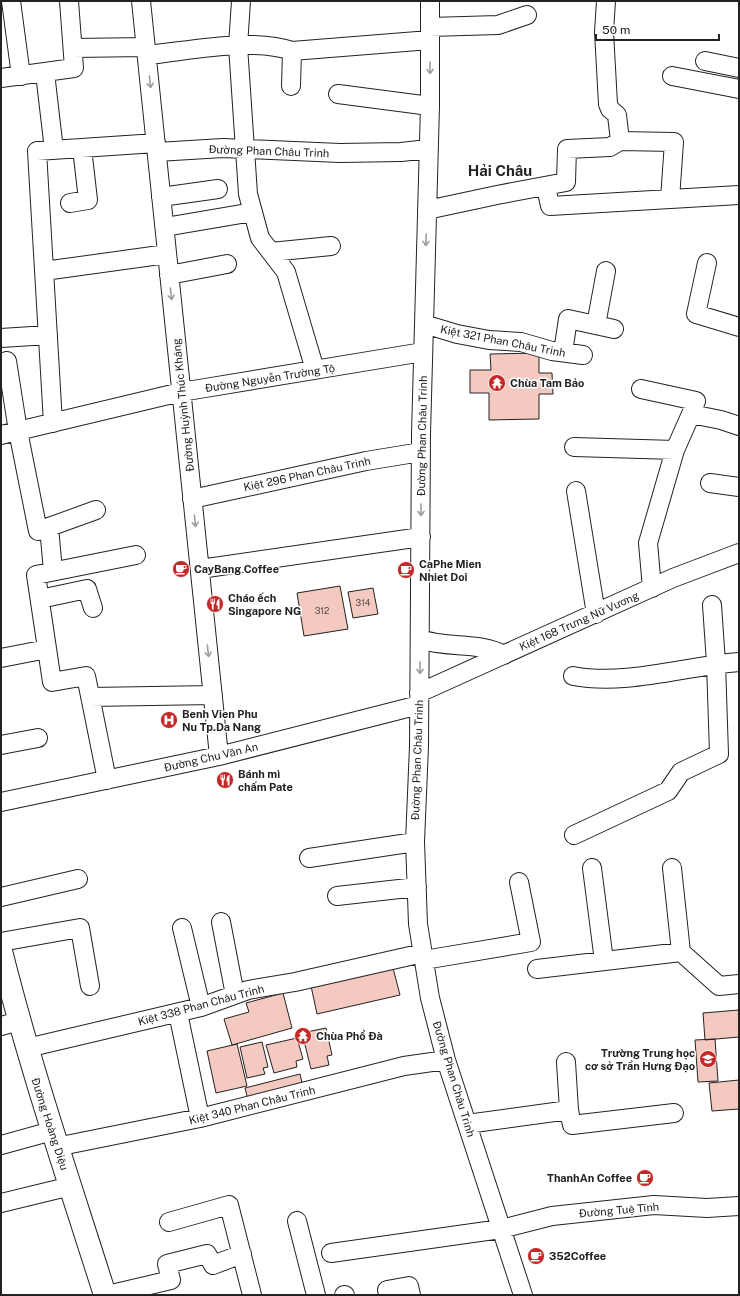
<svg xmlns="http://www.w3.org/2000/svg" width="740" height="1296" font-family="'Public Sans',sans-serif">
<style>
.building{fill:#f3c9c0;stroke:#222}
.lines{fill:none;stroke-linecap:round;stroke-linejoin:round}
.minor-casing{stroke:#222;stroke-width:20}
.major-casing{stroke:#222;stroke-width:24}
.minor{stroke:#fff;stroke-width:18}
.major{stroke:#fff;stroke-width:22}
.oneway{stroke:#9c9c9c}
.labels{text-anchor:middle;stroke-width:3;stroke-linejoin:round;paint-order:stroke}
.number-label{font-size:9px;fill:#564c4a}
.street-label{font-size:11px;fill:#222;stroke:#fff}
.poi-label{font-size:11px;font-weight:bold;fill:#222;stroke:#fff;text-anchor:start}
.district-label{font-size:15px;font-weight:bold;fill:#222;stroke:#fff}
</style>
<rect width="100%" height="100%" fill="#fff"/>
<!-- building -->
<path class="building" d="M539,353V373H552L553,394H539V419L489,420V393H470V370H491L490,354Z
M340,586L348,629L304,636L297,593Z
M373,588L378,614L353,618L348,592Z
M393,968L400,995L317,1014L311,986Z
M283,993L292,1028L232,1045L224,1019L249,1012L246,1003Z
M739,1010V1037L705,1040L703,1013Z
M326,1028L332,1055L327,1056L329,1065L311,1069L302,1033Z
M297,1038L303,1059L296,1061L297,1067L274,1073L266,1045Z
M715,1039L718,1081L698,1082L695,1040Z
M262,1042L268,1067L263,1068L265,1074L247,1078L240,1047Z
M237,1044L247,1086L216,1093L207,1051Z
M300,1074L303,1087L248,1100L245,1088Z
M739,1080V1109L712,1111L709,1083Z"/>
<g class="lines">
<!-- minor casing -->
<g class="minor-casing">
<path id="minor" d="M11,1L21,76
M141,1L219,756
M241,1L238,46L248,194L260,238L286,272L315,370
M430,1V106L421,434L419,746L415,842L418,924L430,998L446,1060L523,1295
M606,1L604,32L608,104L610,109L617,115L620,141
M430,27L498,25L527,15
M73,48L146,47
M147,55C189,51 252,37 292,51L430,40
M705,61L739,68
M45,73L54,150
M672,76L739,89
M1,78L74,68L69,1
M291,86L292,51
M338,94L430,106
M157,152L223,148L340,153L401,152L428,149
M546,187L550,206L739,195
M161,197L218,189
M70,203L88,200L82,148
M427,210L497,195L566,182L567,149L610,147L620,141L674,142L670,199
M165,227L253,212
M271,252L331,246
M707,263L696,314L739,327
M44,271L167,254
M169,275L227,264
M424,324L457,334L489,340L521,342L552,351L583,355
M596,325L606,271
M1,338L48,335
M563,352L568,319L614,329
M7,361L18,431L38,531L96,510
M641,389L696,401L691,414L721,420L739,426
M53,423L37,151L156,143
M1,435L181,392L423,352
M574,447L675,450
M710,483L739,487
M576,491L596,614
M192,499L366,461L421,452
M49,527L53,571
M200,569L421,537
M652,588L648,543L675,450L691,414
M40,599L87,589L93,608
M420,639C448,649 478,641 504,655
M1,658L47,649
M573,676C627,686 685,666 739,662
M419,693L673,578L739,553
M90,697L213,695
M1,745L38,738
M107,780L86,676L52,682L36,575L136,555
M1,802L219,756L419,705
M574,835L668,791L681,772L719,754L716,663L712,605
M309,858L415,842
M592,868L604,961
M672,868L681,952
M337,896L417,887
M1,897L78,879
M221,922L235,995
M182,928L201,1007
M1,942L80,928L90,986
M424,960L531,942L519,882
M537,969L681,952L719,986L739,984
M178,1013L200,1118
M1,1026L19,1021
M27,1048L201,1007L248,990L295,982L423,953
M566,1062L569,1110L572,1125L674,1113
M467,1124L569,1110
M1,1145L52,1131
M56,1147L200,1118L404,1066L446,1060
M1,1203L71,1186
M297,1221L316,1295
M169,1222L229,1205L252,1295
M331,1253L501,1229L552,1216L654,1205L707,1208L739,1206
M387,1290L409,1286L411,1295
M107,1295L171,1280L167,1264L207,1254L213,1265L242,1254
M344,1295H345"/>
</g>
<!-- major casing -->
<g class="major-casing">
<path id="major" d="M1,951C30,1067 69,1181 105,1295"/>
</g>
<!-- minor -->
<use href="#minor" class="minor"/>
<!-- major -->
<use href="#major" class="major"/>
</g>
<!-- one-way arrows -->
<defs><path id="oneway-shaft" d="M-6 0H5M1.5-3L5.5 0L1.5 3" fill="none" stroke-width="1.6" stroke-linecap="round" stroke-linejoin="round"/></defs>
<g class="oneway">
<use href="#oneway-shaft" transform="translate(430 68) rotate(90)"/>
<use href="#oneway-shaft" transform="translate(150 82) rotate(84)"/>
<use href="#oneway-shaft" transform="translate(426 240) rotate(92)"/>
<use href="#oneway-shaft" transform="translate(171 294) rotate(84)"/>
<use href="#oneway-shaft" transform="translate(421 510) rotate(90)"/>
<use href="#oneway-shaft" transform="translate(195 521) rotate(84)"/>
<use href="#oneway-shaft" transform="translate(208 651) rotate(84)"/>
<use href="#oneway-shaft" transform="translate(420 668) rotate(90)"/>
</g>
<!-- icons -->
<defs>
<g id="temple-disc" transform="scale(0.9)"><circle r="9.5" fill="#c62828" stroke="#fff"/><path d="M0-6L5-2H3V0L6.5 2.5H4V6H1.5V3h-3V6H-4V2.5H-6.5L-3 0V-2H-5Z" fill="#fff"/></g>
<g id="cafe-disc" transform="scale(0.9)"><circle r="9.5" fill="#c62828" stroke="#fff"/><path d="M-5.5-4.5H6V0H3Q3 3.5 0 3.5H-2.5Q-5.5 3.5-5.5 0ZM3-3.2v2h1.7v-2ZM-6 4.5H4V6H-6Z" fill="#fff"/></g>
<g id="restaurant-disc" transform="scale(0.9)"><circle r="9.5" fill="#c62828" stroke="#fff"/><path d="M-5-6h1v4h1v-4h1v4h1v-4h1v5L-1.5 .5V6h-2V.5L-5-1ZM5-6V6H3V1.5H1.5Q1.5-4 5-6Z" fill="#fff"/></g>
<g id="hospital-disc" transform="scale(0.9)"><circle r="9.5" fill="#c62828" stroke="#fff"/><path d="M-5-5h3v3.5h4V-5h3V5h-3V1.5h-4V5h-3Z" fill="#fff"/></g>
<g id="school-disc" transform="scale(0.9)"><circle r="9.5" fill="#c62828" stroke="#fff"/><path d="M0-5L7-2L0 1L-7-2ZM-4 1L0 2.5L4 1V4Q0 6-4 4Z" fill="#fff"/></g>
</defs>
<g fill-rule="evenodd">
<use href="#temple-disc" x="497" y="383"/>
<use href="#cafe-disc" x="181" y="569"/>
<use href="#cafe-disc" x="406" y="570"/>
<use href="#restaurant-disc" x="215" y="604"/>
<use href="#hospital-disc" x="169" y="720"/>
<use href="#restaurant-disc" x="225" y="780"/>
<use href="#temple-disc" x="303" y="1036"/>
<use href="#school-disc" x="708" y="1059"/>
<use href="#cafe-disc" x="645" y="1178"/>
<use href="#cafe-disc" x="536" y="1256"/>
</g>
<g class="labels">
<!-- number labels -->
<g class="number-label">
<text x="363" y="606">314</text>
<text x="322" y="614">312</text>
</g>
<!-- street labels -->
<g class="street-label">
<text transform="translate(269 151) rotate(2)" y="4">Đường Phan Châu Trinh</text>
<text transform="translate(503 341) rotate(11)" y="4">Kiệt 321 Phan Châu Trinh</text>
<text transform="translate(270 378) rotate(-9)" y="4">Đường Nguyễn Trường Tộ</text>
<text transform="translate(183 405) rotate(-96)" y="4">Đường Huỳnh Thúc Kháng</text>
<text transform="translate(422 436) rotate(-89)" y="4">Đường Phan Châu Trinh</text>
<text transform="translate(307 474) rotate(-12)" y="4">Kiệt 296 Phan Châu Trinh</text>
<text transform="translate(579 621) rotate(-24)" y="4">Kiệt 168 Trưng Nữ Vương</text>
<text transform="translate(211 757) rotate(-13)" y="4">Đường Chu Văn An</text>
<text transform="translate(417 760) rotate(-88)" y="4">Đường Phan Châu Trinh</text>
<text transform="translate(201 1005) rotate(-15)" y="4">Kiệt 338 Phan Châu Trinh</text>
<text transform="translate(454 1079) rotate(73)" y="4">Đường Phan Châu Trinh</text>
<text transform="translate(252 1105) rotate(-14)" y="4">Kiệt 340 Phan Châu Trinh</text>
<text transform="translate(50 1124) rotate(72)" y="4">Đường Hoàng Diệu</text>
<text transform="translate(619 1210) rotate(-5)" y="4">Đường Tuệ Tĩnh</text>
</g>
<!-- poi labels -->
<g class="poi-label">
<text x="510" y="387">Chùa Tam Bảo</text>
<text x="419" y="568">CaPhe Mien<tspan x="419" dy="13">Nhiet Doi</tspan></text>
<text x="194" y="573">CayBang Coffee</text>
<text x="228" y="602">Cháo ếch<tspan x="228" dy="13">Singapore NG</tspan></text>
<text x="182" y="718">Benh Vien Phu<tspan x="182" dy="13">Nu Tp.Da Nang</tspan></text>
<text x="238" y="778">Bánh mì<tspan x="238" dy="13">chấm Pate</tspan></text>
<text x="316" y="1040">Chùa Phổ Đà</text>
<text x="695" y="1057" text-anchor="end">Trường Trung học<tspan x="695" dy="13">cơ sở Trần Hưng Đạo</tspan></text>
<text x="632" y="1182" text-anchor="end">ThanhAn Coffee</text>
<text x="549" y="1260">352Coffee</text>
</g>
<!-- district labels -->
<g class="district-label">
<text x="500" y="176">Hải Châu</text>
</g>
</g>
<!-- border -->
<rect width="740" height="1296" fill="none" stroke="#222222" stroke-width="4"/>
<!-- scale -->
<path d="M596 34v6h123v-6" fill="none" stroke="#222222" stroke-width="2"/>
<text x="602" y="34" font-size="12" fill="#222222" stroke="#ffffff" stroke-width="3" paint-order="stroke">50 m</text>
</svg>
